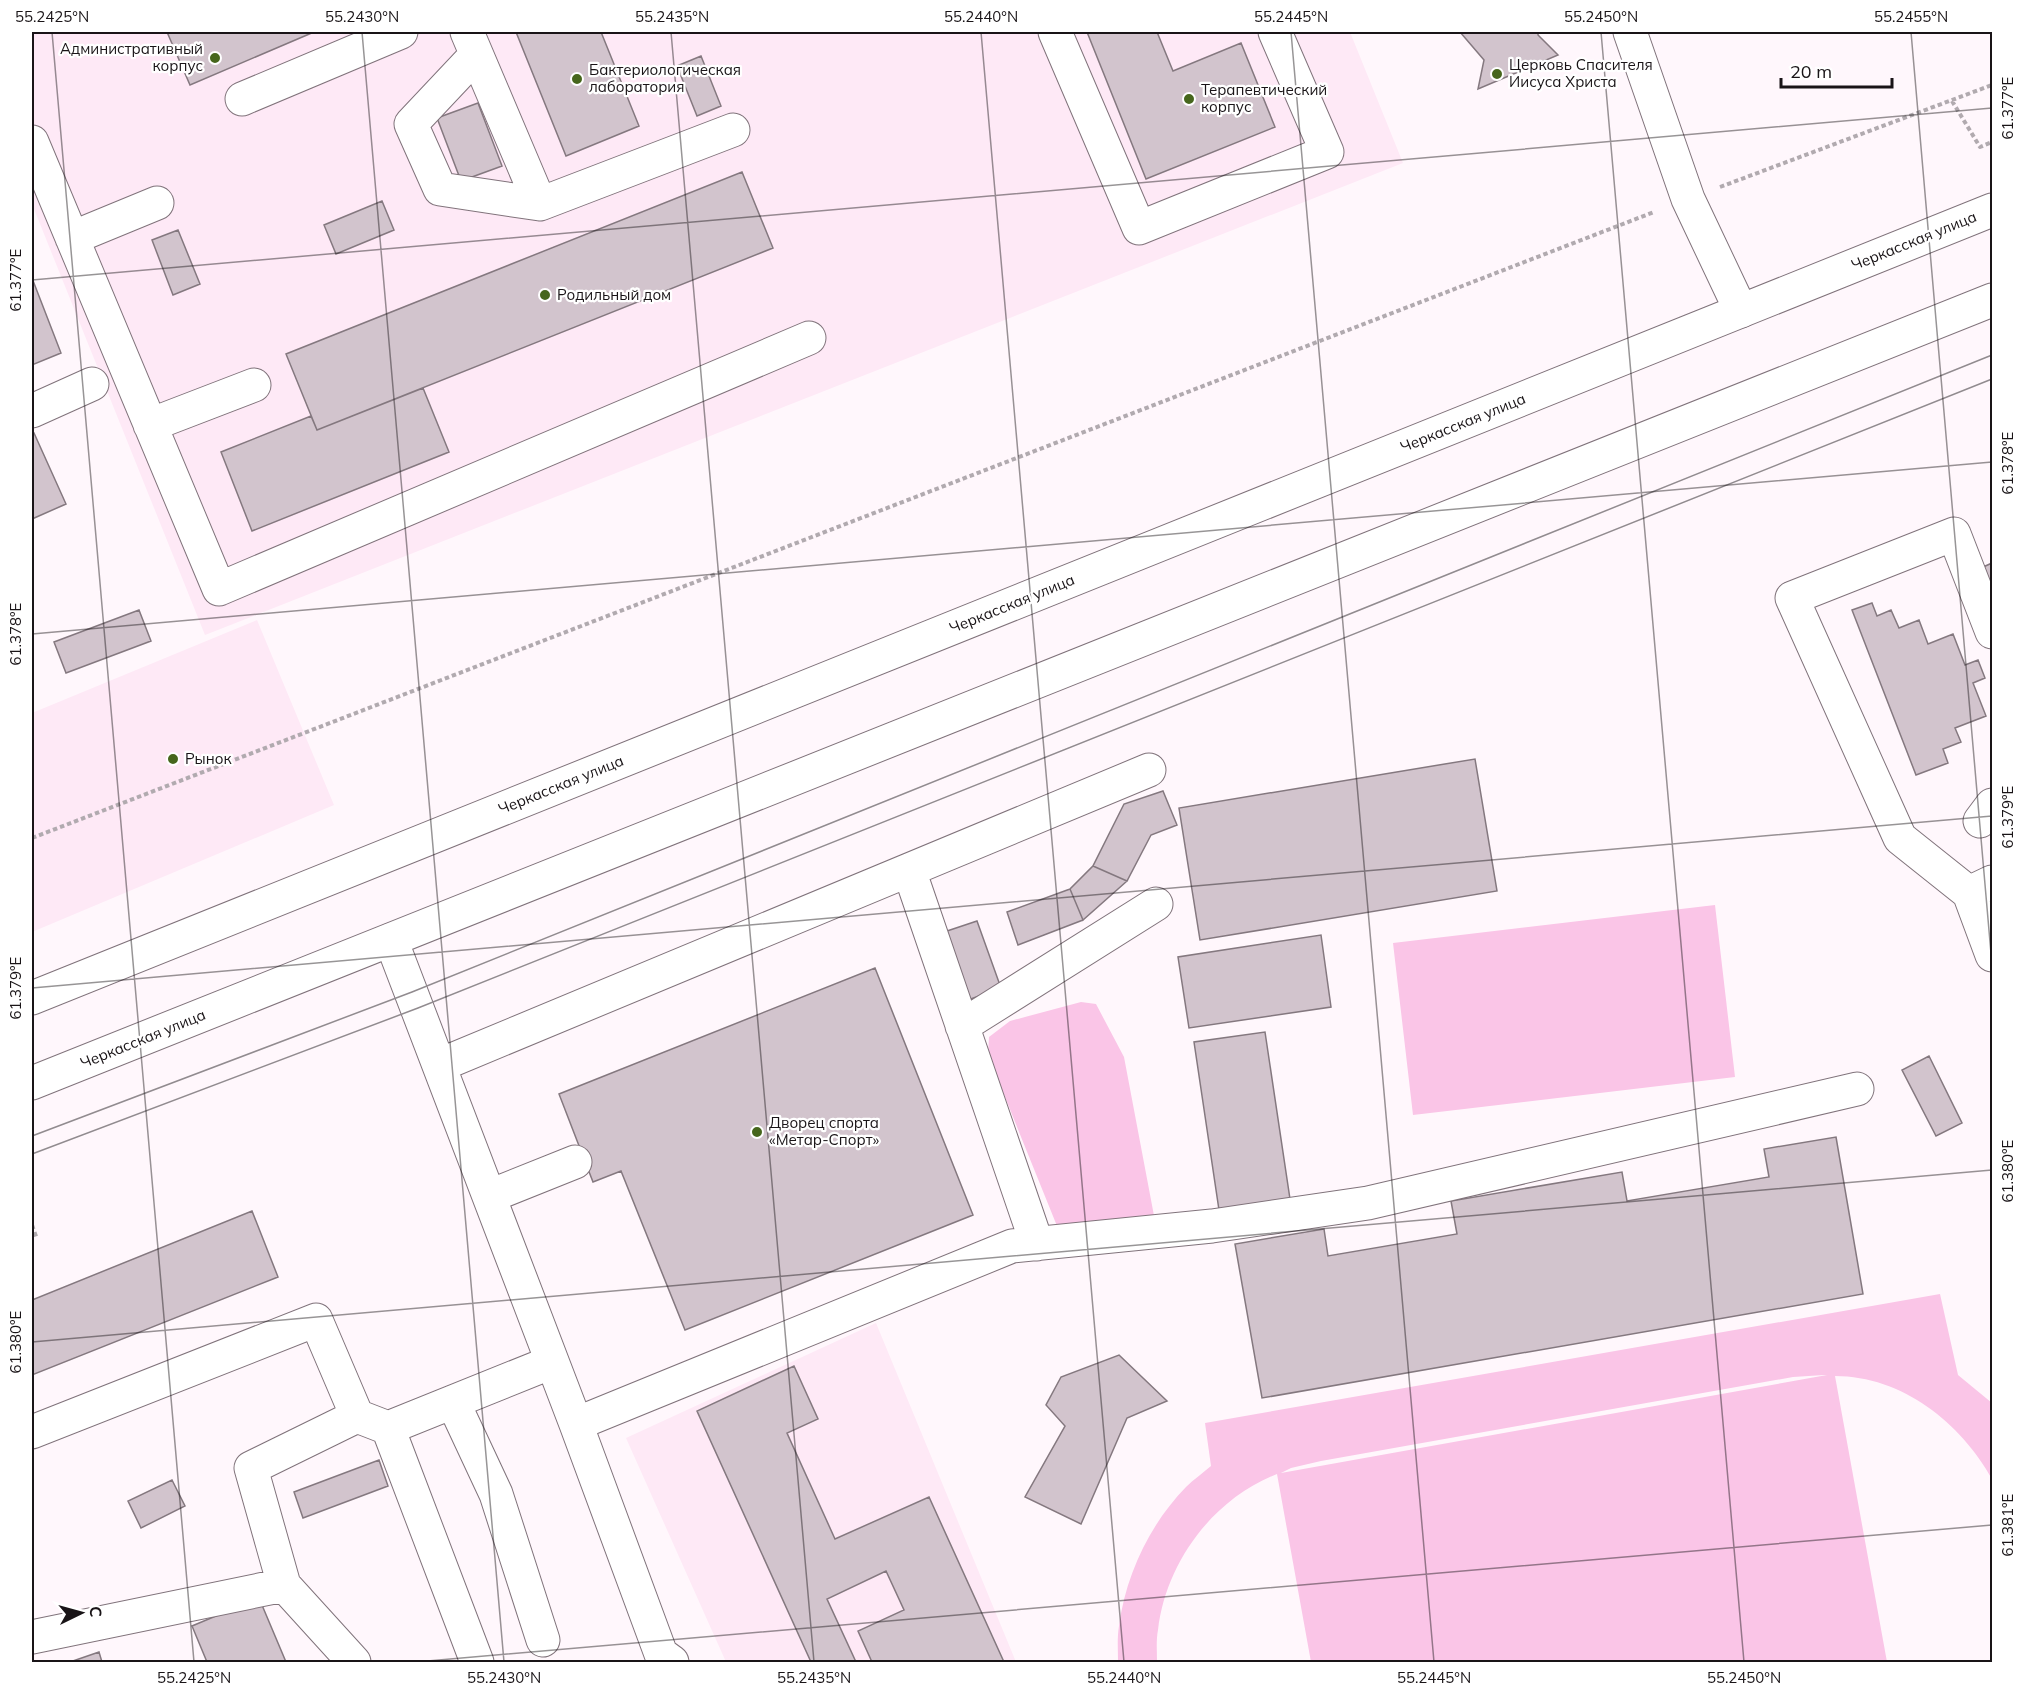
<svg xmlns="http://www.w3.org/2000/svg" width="2024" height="1694" font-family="Mulish,sans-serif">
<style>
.built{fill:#fee9f6}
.green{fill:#fac5e7;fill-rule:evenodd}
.building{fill:#d2c4cd;stroke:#84787f;stroke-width:1.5}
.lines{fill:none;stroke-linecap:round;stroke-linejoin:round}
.minor-casing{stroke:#80737b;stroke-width:35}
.major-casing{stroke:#80737b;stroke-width:35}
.path{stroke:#b1aaaf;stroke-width:4;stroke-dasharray:4.5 3;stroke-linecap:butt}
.minor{stroke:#fff;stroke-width:33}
.major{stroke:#fff;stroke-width:33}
.tram{stroke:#918b8f;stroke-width:1.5}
.ticks{fill:none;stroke:#191417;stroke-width:1.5;stroke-opacity:0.45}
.poi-dot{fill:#46661c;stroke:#fff;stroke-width:2}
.labels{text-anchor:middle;stroke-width:4.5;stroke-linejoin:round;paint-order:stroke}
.poi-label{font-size:15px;fill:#191417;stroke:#fff;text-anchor:start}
.street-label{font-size:15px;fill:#191417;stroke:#fff}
.neatline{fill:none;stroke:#191417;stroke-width:2}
.ticks-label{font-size:15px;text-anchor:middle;fill:#191417}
</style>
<rect width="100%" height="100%" fill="#fff7fc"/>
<!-- built -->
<path class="built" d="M32,32H1350L1403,163L205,635L32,204Z
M257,620L334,805L32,932V713Z
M876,1323L1016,1662H726L626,1438Z"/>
<!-- green -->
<path class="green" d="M1715,905L1735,1077L1413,1115L1393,943Z
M1081,1002L1096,1004L1124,1057L1155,1221L1057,1226L988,1055L989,1037L1010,1021Z
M1940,1294L1958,1375L1992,1403V1479C1961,1423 1902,1376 1835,1376L1887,1662H1311L1277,1474C1213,1499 1166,1562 1158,1630C1156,1640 1157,1652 1157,1662H1118C1118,1650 1117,1638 1119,1626C1126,1574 1150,1524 1186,1487C1194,1479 1203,1473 1211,1466L1205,1423ZM1824,1375H1827L1281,1473L1291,1468L1321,1461L1793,1377Z"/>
<!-- building -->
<path class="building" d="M167,32H314L190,85Z
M516,32H601L639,126L566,156Z
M1087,32H1157L1173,71L1241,43L1275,127L1146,179Z
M1460,32H1538V35L1558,55L1478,89L1484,60Z
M701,56L721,106L697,116L677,66Z
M478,103L502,166L461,181L437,118Z
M742,172L773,248L317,430L286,354Z
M382,201L394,230L336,254L324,225Z
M178,230L200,284L173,295L152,240Z
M32,278L61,353L32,365Z
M423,388L449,452L252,531L221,452L311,416L317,430Z
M34,433L66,504L32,519V434Z
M1992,563V597L1981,568Z
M1872,603L1877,616L1891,610L1899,628L1919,620L1928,644L1953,634L1965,665L1978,660L1985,678L1973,683L1986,716L1955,728L1961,742L1943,749L1948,763L1916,775L1852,610Z
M139,610L151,641L66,673L54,642Z
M1475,759L1497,891L1200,940L1179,808Z
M1163,791L1177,825L1151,835L1127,881L1093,866L1124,804Z
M1093,866L1127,881L1083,920L1070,889Z
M1070,889L1083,920L1018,945L1007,912Z
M977,921L1001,988L968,1000L944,932Z
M1321,935L1331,1007L1189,1028L1178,957Z
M875,968L973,1215L685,1330L621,1171L593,1182L559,1094Z
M1265,1032L1290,1199L1219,1210L1194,1042Z
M1929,1056L1962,1123L1936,1136L1902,1070Z
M1836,1137L1863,1294L1262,1398L1235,1244L1324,1229L1328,1256L1457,1234L1451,1201L1622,1172L1627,1201L1769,1177L1764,1149Z
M252,1211L278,1277L32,1375V1300Z
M1119,1355L1167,1401L1127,1418L1081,1524L1025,1497L1065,1426L1046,1405L1061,1377Z
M794,1366L818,1419L787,1433L835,1539L929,1497L1004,1662H872L858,1631L904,1610L886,1571L827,1599L856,1662H811L697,1411Z
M379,1460L388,1486L303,1518L294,1492Z
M172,1480L185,1506L141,1528L128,1501Z
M259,1598L286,1662H207L192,1626Z
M99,1652L102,1662H70Z"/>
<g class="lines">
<!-- minor casing -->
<g class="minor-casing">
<path id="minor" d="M467,32L540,204L733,130
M1055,32L1139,228L1327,152L1275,32
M1630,32L1688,199L1741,311
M476,55L411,124L440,189L540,204
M242,99L401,32
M32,142L219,589L809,338
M72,238L157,203
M32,411L92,384
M150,425L254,385
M1980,821L1992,805
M909,870L1037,1244
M1992,882L1969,893L1992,955
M1969,893L1900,838L1792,598L1954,534L1992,632
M391,940L576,1424L661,1654L672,1662
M962,1026L1156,904
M440,1065L1149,770
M490,1196L575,1162
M453,1402L496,1494L543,1640
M576,1424L1012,1246L1212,1226L1368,1203L1857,1089
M32,1432L316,1320L357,1416L388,1428
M284,1585L251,1468L357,1416
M32,1637L284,1585L354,1662
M477,1662L388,1428L552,1362"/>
</g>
<!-- major casing -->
<g class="major-casing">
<path id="major" d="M32,998L1992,210
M32,1083L1992,300"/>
</g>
<!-- path -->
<path class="path" d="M1952,101L1980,147L1992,142
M1720,187L1992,85
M32,838L1654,212
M32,1225L37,1239"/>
<!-- minor -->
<use href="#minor" class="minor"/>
<!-- major -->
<use href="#major" class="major"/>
<!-- tram -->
<path class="tram" d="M32,1136L412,992L1992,355
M32,1154L418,1008L1992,379"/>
</g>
<!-- ticks -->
<path class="ticks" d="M52,32L194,1662M362,32L504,1662M671,32L814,1662M981,32L1124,1662M1291,32L1434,1662M1601,32L1744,1662M1911,32L1992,965M32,280L1992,108M32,634L1992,462M32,988L1992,816M32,1342L1992,1170M416,1662L1992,1525"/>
<!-- markers -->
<g class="poi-dot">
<circle cx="215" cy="58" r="6"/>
<circle cx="1497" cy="74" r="6"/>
<circle cx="577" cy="79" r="6"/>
<circle cx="1189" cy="99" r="6"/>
<circle cx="545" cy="295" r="6"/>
<circle cx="173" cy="759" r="6"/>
<circle cx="757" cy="1132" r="6"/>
</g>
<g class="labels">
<!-- poi labels -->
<g class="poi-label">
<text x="203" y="54" text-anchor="end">Административный<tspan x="203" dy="17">корпус</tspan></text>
<text x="1509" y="70">Церковь Спасителя<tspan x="1509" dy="17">Иисуса Христа</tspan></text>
<text x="589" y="75">Бактериологическая<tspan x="589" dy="17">лаборатория</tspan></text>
<text x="1201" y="95">Терапевтический<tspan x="1201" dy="17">корпус</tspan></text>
<text x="557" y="300">Родильный дом</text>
<text x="185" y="764">Рынок</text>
<text x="769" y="1128">Дворец спорта<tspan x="769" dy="17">«Метар-Спорт»</tspan></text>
</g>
<!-- street labels -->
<g class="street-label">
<text transform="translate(1914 241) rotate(-22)" y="5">Черкасская улица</text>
<text transform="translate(1463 423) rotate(-22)" y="5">Черкасская улица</text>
<text transform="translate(1012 604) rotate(-22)" y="5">Черкасская улица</text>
<text transform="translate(561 785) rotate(-22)" y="5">Черкасская улица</text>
<text transform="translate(143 1039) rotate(-22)" y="5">Черкасская улица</text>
</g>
</g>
<!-- border -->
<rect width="2024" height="1694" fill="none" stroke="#ffffff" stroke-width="66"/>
<!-- north arrow -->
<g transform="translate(81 1613) rotate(85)" stroke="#ffffff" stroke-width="4.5" paint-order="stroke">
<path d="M0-4.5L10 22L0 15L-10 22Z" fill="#191417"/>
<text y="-9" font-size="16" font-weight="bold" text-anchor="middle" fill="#191417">С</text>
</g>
<!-- scale -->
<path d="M1781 78v9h111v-9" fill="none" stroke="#191417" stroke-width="3"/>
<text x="1790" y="78" font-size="18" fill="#191417" stroke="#ffffff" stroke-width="4.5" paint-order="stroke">20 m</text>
<rect x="33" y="33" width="1958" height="1628" class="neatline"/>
<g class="ticks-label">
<text x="52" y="22">55.2425°N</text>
<text x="362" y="22">55.2430°N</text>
<text x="672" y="22">55.2435°N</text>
<text x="981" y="22">55.2440°N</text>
<text x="1291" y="22">55.2445°N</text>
<text x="1601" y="22">55.2450°N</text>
<text x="1911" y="22">55.2455°N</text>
<text transform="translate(2008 108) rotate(-90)" y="5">61.377°E</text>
<text transform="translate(16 280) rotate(-90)" y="5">61.377°E</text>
<text transform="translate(2008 463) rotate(-90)" y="5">61.378°E</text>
<text transform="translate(16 634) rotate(-90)" y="5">61.378°E</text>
<text transform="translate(2008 817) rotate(-90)" y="5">61.379°E</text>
<text transform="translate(16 988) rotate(-90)" y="5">61.379°E</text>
<text transform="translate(2008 1171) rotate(-90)" y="5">61.380°E</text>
<text transform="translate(16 1342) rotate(-90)" y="5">61.380°E</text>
<text transform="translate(2008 1525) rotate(-90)" y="5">61.381°E</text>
<text x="194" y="1683">55.2425°N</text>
<text x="504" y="1683">55.2430°N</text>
<text x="814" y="1683">55.2435°N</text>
<text x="1124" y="1683">55.2440°N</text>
<text x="1434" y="1683">55.2445°N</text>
<text x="1744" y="1683">55.2450°N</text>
</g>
</svg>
